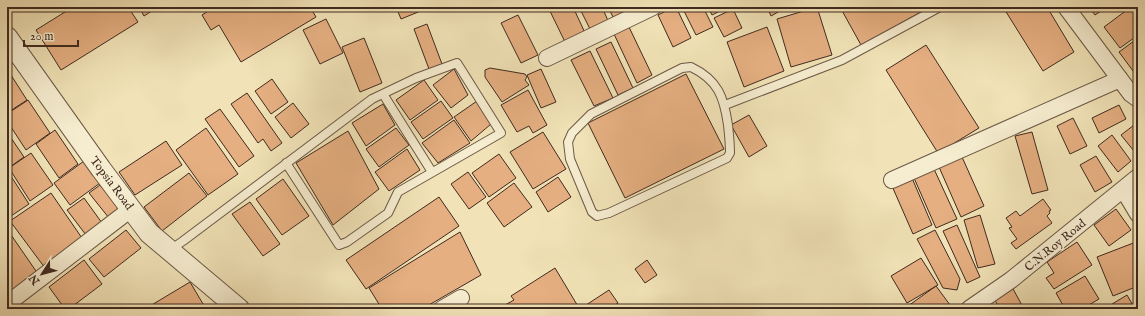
<svg xmlns="http://www.w3.org/2000/svg" width="1145" height="316" font-family="'IM FELL English',serif">
<style>
.building{fill:#e5af81;stroke:#402a20}
.lines{fill:none;stroke-linecap:round;stroke-linejoin:round}
.service-casing{stroke:#6c5846;stroke-width:10}
.minor-casing{stroke:#6c5846;stroke-width:18}
.tertiary-casing{stroke:#6c5846;stroke-width:22}
.service{stroke:#f6edd0;stroke-width:8}
.minor{stroke:#f6edd0;stroke-width:16}
.tertiary{stroke:#f6edd0;stroke-width:20}
.labels{text-anchor:middle;stroke-width:3.5;stroke-linejoin:round;paint-order:stroke}
.street-label{font-size:12px;fill:#402a20;stroke:#f6edd0}
</style>
<rect width="100%" height="100%" fill="#f1e3b7"/>
<filter id="stains"><feTurbulence type="fractalNoise" baseFrequency=".005" numOctaves="4"/><feColorMatrix values="0 0 0 0 .2 0 0 0 0 .09 0 0 0 0 .02 0 0 0 .5 -.17"/></filter>
<radialGradient id="worn" r=".72"><stop offset=".6" stop-color="#630" stop-opacity="0"/><stop offset="1" stop-color="#630" stop-opacity=".3"/></radialGradient>
<!-- building -->
<path class="building" d="M73,7H128L138,22L61,70L36,30Z
M139,7H158L144,16Z
M208,7H310L316,17L241,62L219,25L211,30L202,15L210,10Z
M396,7H428V8L401,19Z
M548,7H573L586,35L566,44Z
M579,7H602L609,23L591,31Z
M608,7H627L630,13L615,21Z
M674,7H676L691,38L673,47L658,15Z
M682,7H703L713,27L696,35Z
M708,7H728L712,15Z
M767,7H787L771,16Z
M817,7L832,55L791,67L777,19Z
M840,7H930L861,45Z
M1003,7H1047L1074,52L1043,71Z
M1089,7H1107L1095,15Z
M1131,7H1138V35L1120,48L1104,27Z
M733,9L742,28L724,37L714,18Z
M518,15L538,55L521,63L501,23Z
M326,19L343,53L320,64L303,30Z
M427,24L442,64L429,69L414,29Z
M629,27L652,75L637,83L614,34Z
M767,27L784,71L744,87L727,42Z
M364,38L382,83L360,92L342,47Z
M1138,38V74L1136,75L1119,52Z
M611,42L633,88L618,95L596,49Z
M926,45L979,128L938,153L886,70Z
M590,51L613,98L594,106L571,60Z
M490,68L525,74L527,77L525,80L529,85L502,102L485,77V70Z
M454,69L468,95L451,108L433,85Z
M541,69L556,102L541,108L527,75Z
M9,72L27,100L7,113V74Z
M686,74L724,149L625,198L588,123Z
M272,79L288,102L271,114L255,91Z
M424,80L438,100L410,120L396,100Z
M528,90L547,125L533,133L529,126L517,132L501,105Z
M247,93L282,143L271,151L263,139L258,143L231,104Z
M28,100L50,133L26,150L7,121V114Z
M441,101L453,118L423,139L411,122Z
M477,101L491,124L471,141L454,117Z
M293,103L309,124L291,138L275,117Z
M383,104L395,125L366,146L352,123Z
M1119,105L1126,119L1099,133L1092,118Z
M220,109L254,156L239,167L205,119Z
M749,115L767,146L749,157L731,125Z
M1073,118L1087,146L1070,154L1057,126Z
M454,120L470,143L438,163L422,143Z
M1138,122V156L1121,135Z
M206,128L238,174L208,195L176,150Z
M396,128L409,145L379,167L366,149Z
M55,130L78,164L59,178L36,144Z
M348,131L379,189L333,225L296,163Z
M7,132L24,157L7,169Z
M543,132L566,169L533,189L510,152Z
M1032,132L1048,190L1032,194L1015,136Z
M1112,135L1131,161L1118,172L1098,146Z
M166,141L182,165L135,195L119,172Z
M407,149L420,170L389,191L375,172Z
M31,153L53,185L30,201L9,168Z
M499,154L516,178L489,197L472,173Z
M1096,156L1112,182L1095,192L1080,165Z
M962,157L984,206L961,217L939,167Z
M84,161L100,183L70,205L54,183Z
M934,169L957,219L936,228L914,178Z
M7,170L29,204L11,216L7,210Z
M468,172L486,197L469,209L451,184Z
M189,173L207,196L162,231L144,207Z
M558,177L571,197L548,212L536,192Z
M912,178L932,225L913,234L892,186Z
M283,179L309,216L282,235L256,199Z
M514,183L532,207L504,227L487,203Z
M100,185L120,210L109,218L89,193Z
M51,193L84,241L45,268L10,221Z
M439,197L459,226L366,289L346,260Z
M84,198L102,223L86,235L67,210Z
M1043,199L1051,210L1049,211L1050,213L1047,216L1052,223L1016,249L1011,243L1017,239L1009,228L1012,227L1006,218L1016,211L1020,216Z
M250,202L280,244L263,256L232,214Z
M1116,209L1131,230L1109,246L1094,225Z
M980,215L995,264L978,268L964,220Z
M957,225L980,277L967,283L943,231Z
M7,229L38,274L7,295Z
M126,230L141,248L104,277L89,259Z
M935,230L960,279L957,290L943,288L917,239Z
M460,232L481,275L422,309H382L369,288Z
M1077,242L1092,265L1054,289L1046,278L1054,273L1047,262Z
M1136,242L1138,246V286L1113,296L1097,257Z
M921,258L938,285L907,303L891,276Z
M84,260L102,284L69,309H65L49,287Z
M647,260L657,275L645,283L635,269Z
M555,268L579,308L577,309H508L505,305L514,300L511,296Z
M1085,276L1099,299L1082,309H1065L1056,293Z
M190,282L206,309H152L150,306Z
M936,286L953,309H910L908,306Z
M1012,287L1024,309H1000L993,297Z
M609,290L618,303L609,309H580Z
M1127,295L1135,309H1104Z"/>
<g class="lines">
<!-- service casing -->
<g class="service-casing">
<path id="service" d="M691,67C718,80 724,97 728,125C729,134 730,144 730,153L727,158L609,213L597,216L592,212L570,159L568,142L572,133L591,114L682,68Z
M383,94L432,172
M725,105L842,60L940,7
M170,250L183,241L372,99L416,78L457,63L501,133L398,192L388,213L347,242L339,245L286,163"/>
</g>
<!-- minor casing -->
<g class="minor-casing">
<path id="minor" d="M1066,7L1131,94L1138,99
M547,58L653,7
M892,180L1120,79
M1123,189L1138,214
M7,304L131,209
M442,309L461,298
M969,309L1011,280L1138,177"/>
</g>
<!-- tertiary casing -->
<g class="tertiary-casing">
<path id="tertiary" d="M7,37L101,169L149,233L239,309"/>
</g>
<!-- service -->
<use href="#service" class="service"/>
<!-- minor -->
<use href="#minor" class="minor"/>
<!-- tertiary -->
<use href="#tertiary" class="tertiary"/>
</g>
<g class="labels">
<!-- street labels -->
<g class="street-label">
<text transform="translate(112 183) rotate(53)" y="4">Topsia Road</text>
<text transform="translate(1055 245) rotate(-39)" y="4">C.N.Roy Road</text>
</g>
</g>
<!-- margin -->
<rect width="1145" height="316" fill="none" stroke="#f1e3b7" stroke-width="24"/>
<rect x="8" y="8" width="1129" height="300" fill="none" stroke="#402a20" stroke-width="2"/>
<rect x="12" y="12" width="1121" height="292" fill="none" stroke="#402a20"/>
<!-- north arrow -->
<g transform="translate(42 274) rotate(234)" stroke="#f6edd0" stroke-width="3" paint-order="stroke">
<path d="M0-3L7 15L0 10L-7 15Z" fill="#402a20"/>
<text y="-6" font-size="11" font-weight="bold" text-anchor="middle" fill="#402a20">N</text>
</g>
<!-- scale -->
<path d="M24 40v6h54v-6" fill="none" stroke="#402a20" stroke-width="2"/>
<text x="30" y="40" font-size="12" fill="#402a20" stroke="#f6edd0" stroke-width="3" paint-order="stroke">20 m</text>
<rect width="100%" height="100%" filter="url(#stains)"/>
<rect width="100%" height="100%" fill="url(#worn)"/>
</svg>
